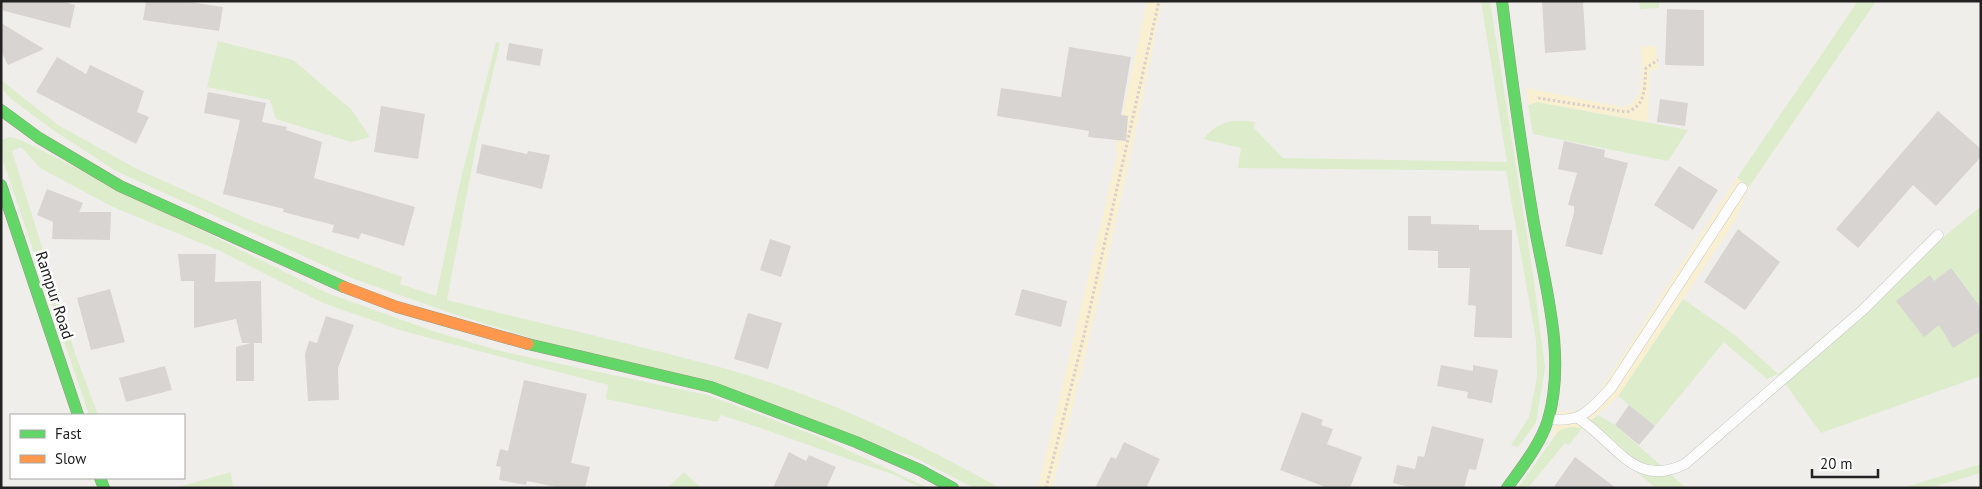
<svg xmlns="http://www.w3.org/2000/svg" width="1982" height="489" font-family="'PT Sans',sans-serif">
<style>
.grass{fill:#ddeccb}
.sand{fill:#f8f0d0}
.building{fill:#d7d4d2}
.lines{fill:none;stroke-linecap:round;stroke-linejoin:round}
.lane-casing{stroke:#c9c8c7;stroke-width:11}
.fast-casing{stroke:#999a82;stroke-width:12}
.slow-casing{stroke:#999a82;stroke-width:12}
.path{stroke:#dccecd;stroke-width:3;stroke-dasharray:2.5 2.5;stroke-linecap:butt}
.lane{stroke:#fdfcfc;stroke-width:10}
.fast{stroke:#63d668;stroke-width:11}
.slow{stroke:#ff974d;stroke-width:11}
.labels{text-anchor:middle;stroke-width:5;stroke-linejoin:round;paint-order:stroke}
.street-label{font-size:16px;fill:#222;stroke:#fff}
</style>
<rect width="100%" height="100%" fill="#f0eeeb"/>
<!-- grass -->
<path class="grass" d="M1481,1H1490L1533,274L1545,368L1536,423L1518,447L1511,445L1529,417L1537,377L1536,340L1506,171L1238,168L1241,148L1203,139C1220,121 1230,119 1255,122L1254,128L1283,158L1507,162Z
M1639,1H1659V8L1640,9Z
M1858,1H1876L1749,187L1737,178Z
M218,41L293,60L351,109L370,137L351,142L276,119L270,100L207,87Z
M496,42L500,43L478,135L447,300C539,323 631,343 723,368C820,395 912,439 1000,488H974L912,456L454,314L354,279L116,171L56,132L11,99L1,88V80L58,125L137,169L253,221L402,277L400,284L436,296L462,174Z
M1537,102L1688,130L1668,161L1533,134L1528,105Z
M10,137L21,140L327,293L436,332L504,352L707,395L822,438L928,488C915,488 902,477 889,473C833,454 777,433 721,415L717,422L606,399L608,385L403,331L323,303L218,250L113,207L40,168L21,147L12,151L76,356L98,415H89L1,155V140Z
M1980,207L1981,376L1821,433L1778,374L1767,379L1724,342L1655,426L1618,396L1683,299L1735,335L1778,374Z
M1598,415L1615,425L1686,488H1656L1582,428L1569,445L1565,443L1528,488H1518L1559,430L1574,426L1582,428Z
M1981,464V473L1929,488H1902Z
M231,472L233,488H175Z
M684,472L699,486V488H667Z"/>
<!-- sand -->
<path class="sand" d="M1147,1H1162C1130,164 1094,327 1052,488H1038L1118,152L1115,150Z
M1656,46L1658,70H1650L1648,122L1537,102L1528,105L1526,88L1622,107C1647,105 1641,66 1641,47Z
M1737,178L1749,187L1734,222L1618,396L1582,428C1568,425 1560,428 1551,438L1559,411C1579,415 1588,406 1600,391Z"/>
<!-- building -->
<path class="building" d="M1,1H61L75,5L70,28L1,10Z
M146,1H182L223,7L219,31L143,20Z
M1542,1H1583L1586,50L1545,53Z
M1667,9L1704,10V66L1665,65Z
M1,23L44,49L8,65L1,51Z
M509,43L543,49L540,66L506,60Z
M1069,47L1131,57L1121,115L1128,116L1126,141L1088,137L1089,131L997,116L1001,88L1061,97Z
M57,57L86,74L90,65L144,91L137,112L149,117L136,144L36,92Z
M208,92L266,103L262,122L287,127L286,130L322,142L314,178L415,207L404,246L361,233L359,239L332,232L334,225L283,212L284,209L223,194L240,120L204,113Z
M1660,99L1688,103L1685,126L1657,122Z
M381,106L425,114L418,159L374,152Z
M1938,111L1981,149V157L1936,206L1913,185L1858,248L1836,229Z
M1564,141L1605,150L1604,157L1628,163L1602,255L1565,246L1574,213V206L1568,205L1577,173L1558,169Z
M482,144L527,154L528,151L550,155L542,189L476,173Z
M1679,166L1718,190L1693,230L1654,205Z
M47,189L83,203L79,212H111L110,240L52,239L53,222L37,215Z
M1408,216H1431V224L1479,225V230H1512V338L1474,337L1476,306L1468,305L1470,268H1438V251L1408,250Z
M1738,229L1780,262L1745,310L1704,282Z
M770,239L791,246L781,277L760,270Z
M178,254H216L215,282L261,281L262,343H254V381H236V347L251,343H242L236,319L194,328V281H181Z
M1951,268L1981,308V331L1953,348L1939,325L1924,337L1896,301L1930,275L1934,281Z
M110,289L125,342L91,350L77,298Z
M1022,289L1067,301L1061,327L1015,315Z
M748,313L782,323L768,369L734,359Z
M326,316L354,325L338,368L339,400L308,401L305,354L309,341L317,343Z
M1441,365L1473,371V365L1498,370L1492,403L1467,398L1468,392L1437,386Z
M165,366L172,390L126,402L119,378Z
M524,380L587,394L571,463L590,467L585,488H561L527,481L526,485L499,480L501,467L496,466L500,449L508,451Z
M1629,405L1655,426L1639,445L1615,425Z
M1302,412L1323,420L1321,425L1333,429L1327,444L1362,457L1350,488H1328L1280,470Z
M1432,426L1484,439L1476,470L1469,469L1464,488H1413L1393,483L1397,465L1415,469L1418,456L1424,457Z
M1124,442L1160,459L1146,488H1095L1111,457L1116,459Z
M789,452L806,461L809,455L836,467L826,488H773Z
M1575,457L1616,488H1553Z"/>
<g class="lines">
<!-- lane casing -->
<g class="lane-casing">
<path id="lane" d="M1578,418C1617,443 1634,489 1685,464L1864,309L1938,235
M1549,419C1582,423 1589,411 1611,388L1742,188"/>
</g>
<!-- fast casing -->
<g class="fast-casing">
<path id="fast" d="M1502,1C1511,74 1521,146 1533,218C1544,283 1567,355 1548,420C1540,445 1522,467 1507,488
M1,110L39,138L120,186L344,287
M1,185L78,415
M528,344L711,387L856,442L920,470L953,488
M100,478L104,488"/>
</g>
<!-- slow casing -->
<g class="slow-casing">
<path id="slow" d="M344,287L397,307L528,344"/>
</g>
<!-- path -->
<path class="path" d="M1538,98L1626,112C1647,106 1644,87 1646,68L1658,60
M1046,488L1084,335L1159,1"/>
<!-- lane -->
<use href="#lane" class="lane"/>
<!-- fast -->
<use href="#fast" class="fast"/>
<!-- slow -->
<use href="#slow" class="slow"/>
</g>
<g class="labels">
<!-- street labels -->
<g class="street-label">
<text transform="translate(55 295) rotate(72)" y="6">Rampur Road</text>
</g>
</g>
<!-- border -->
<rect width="1982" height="489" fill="none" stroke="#222222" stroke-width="5"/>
<!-- legend -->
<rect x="10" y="414" width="175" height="65" fill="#ffffff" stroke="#a7a7a7"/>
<rect x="20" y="430" width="25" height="8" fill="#63d668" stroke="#a7a7a7"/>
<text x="55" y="439" font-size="15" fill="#222222">Fast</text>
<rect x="20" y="455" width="25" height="8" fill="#ff974d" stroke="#a7a7a7"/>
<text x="55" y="464" font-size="15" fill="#222222">Slow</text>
<!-- scale -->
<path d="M1812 469v8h66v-8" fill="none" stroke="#222222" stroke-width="2.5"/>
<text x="1820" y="469" font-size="15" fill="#222222" stroke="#ffffff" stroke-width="4" paint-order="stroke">20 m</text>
</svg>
